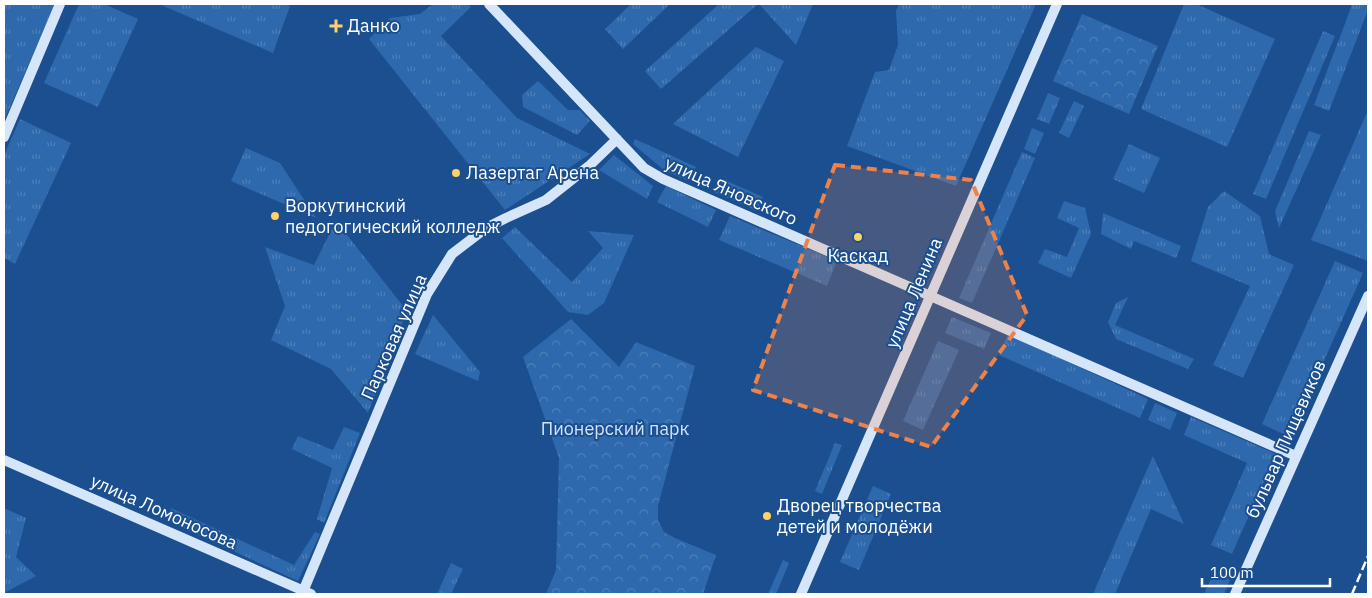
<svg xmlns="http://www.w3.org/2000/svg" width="1372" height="598" font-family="'IBM Plex Sans',sans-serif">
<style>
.grass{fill:url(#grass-tufts)}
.forest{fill:url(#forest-crowns)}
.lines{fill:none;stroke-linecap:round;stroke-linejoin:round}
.secondary{stroke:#d6e6fa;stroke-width:10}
.rail{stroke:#fff;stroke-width:2.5;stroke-dasharray:9 4;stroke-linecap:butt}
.marked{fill:#ee8249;fill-opacity:0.2;stroke:#ee8249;stroke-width:4;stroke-dasharray:10 6;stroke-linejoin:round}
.poi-dot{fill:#ffd166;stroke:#1b4f8f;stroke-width:2}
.labels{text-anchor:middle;stroke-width:4;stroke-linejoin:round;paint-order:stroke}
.poi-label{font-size:18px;fill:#fff;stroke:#1b4f8f;text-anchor:start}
.street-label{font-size:18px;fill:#fff;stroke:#1b4f8f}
.park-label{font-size:18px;fill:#cfe3fa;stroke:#1b4f8f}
</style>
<defs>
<pattern id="grass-tufts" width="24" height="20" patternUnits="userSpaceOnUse" patternTransform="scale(1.25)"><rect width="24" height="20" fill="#2e69ad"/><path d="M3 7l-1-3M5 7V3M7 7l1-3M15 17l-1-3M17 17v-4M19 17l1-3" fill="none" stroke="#4d80b9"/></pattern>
<pattern id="forest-crowns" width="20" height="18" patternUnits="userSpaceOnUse" patternTransform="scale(1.25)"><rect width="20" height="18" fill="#2e69ad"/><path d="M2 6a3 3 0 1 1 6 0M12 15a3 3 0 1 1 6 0" fill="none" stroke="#4d80b9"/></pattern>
</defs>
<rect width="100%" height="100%" fill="#1b4f8f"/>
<!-- grass -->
<path class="grass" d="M4,4H55L4,121Z
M79,4H104L138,19L98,107L44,83Z
M161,4H286L290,6L273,53L161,5Z
M433,4H468L471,7L441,36L517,118L590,154L505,210L369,39L390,18L420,14Z
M631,4H670L623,49L605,29Z
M719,4H758L661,89L645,71Z
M759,4H813L796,45Z
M899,4H1036L956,186L847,146L875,72L889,70L898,45L896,11Z
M1184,4H1196L1275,39L1227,147L1141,109Z
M1352,4H1368V10L1329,111L1314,105L1346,21Z
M1323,31L1335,36L1266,199L1253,194Z
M756,47L784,61L738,157L673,124Z
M538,81L568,110H580L590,121L577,135L523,107L522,95Z
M1048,93L1060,98L1049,124L1037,119Z
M1074,101L1084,106L1069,138L1059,133Z
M1368,110V261L1311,240Z
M20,119L71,143L15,264L4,258V155Z
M1032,128L1044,133L1035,154L1024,149Z
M1309,131L1321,135L1279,228L1275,211Z
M635,139L696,167L689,181L665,171L633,144Z
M1129,144L1160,158L1144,193L1113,179Z
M246,148L280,163L316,218L231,181Z
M1022,152L1035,158L972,303L959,298Z
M614,155L653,186L647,199L599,170Z
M720,178L763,197L757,211L714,192Z
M666,186L716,210L708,227L657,202Z
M1224,191L1260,216L1269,254L1294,265L1243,378L1213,365L1250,286L1191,261L1208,207Z
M1064,201L1085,208L1091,234L1071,278L1038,263L1045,249L1067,257L1079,228L1057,218Z
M1103,213L1181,246L1176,258L1134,241L1131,249L1101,234Z
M730,216L837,261L827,286L719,240Z
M336,221L407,311L368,413L331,369L271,340L285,306L265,247L314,265Z
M515,227L572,282L603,248L588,231L634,235L604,303L588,315L568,312L502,238Z
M1335,261L1363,273L1290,437L1262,424Z
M1128,297L1115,325L1194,359L1188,369L1116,339L1108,322L1116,303Z
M433,315L480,372L478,381L415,354Z
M952,317L991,333L984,349L945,333Z
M1008,334L1148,399L1140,418L999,355Z
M938,341L959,350L923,430L903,421Z
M1155,403L1177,413L1170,430L1148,420Z
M1191,417L1276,454L1232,554L1211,545L1247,463L1184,435Z
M344,427L360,433L324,523L317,519L332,468L292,449L298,436L333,450Z
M835,443L842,445L822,494L815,491Z
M1153,456L1184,524L1151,509L1115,594H1093Z
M873,486L891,494L859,570L840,562Z
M4,508L26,518L16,557L36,576L4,593Z
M171,508L294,565L315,532L320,534L298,581L166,520Z
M783,560L789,563L776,594H768Z
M451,563L463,569L451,594H437Z
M1214,573L1230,580L1224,594H1204Z"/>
<!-- forest -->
<path class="forest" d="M1082,14L1158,46L1129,114L1053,81Z
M571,319L619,367L636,342L695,366L658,506V520L664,532L675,538L716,555L703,594H546L556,570L559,458L523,357Z"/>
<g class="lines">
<!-- secondary -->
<path class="secondary" d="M489,4L644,168L663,179L1296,456
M4,137L60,4
M4,460L311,594
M302,594L427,294L452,254L486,228L506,218L546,200L589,166L617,139
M801,594L1057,4
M1235,594L1368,296"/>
<!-- rail -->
<path class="rail" d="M1352,594L1368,556"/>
</g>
<!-- marked area -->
<path class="marked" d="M835,165L971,180L1027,315L931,447L753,390Z"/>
<!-- markers -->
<g class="poi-dot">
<path d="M333.5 18.5h5v5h5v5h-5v5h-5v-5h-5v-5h5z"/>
<circle cx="456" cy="173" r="5"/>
<circle cx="275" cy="216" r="5"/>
<circle cx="858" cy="237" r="5"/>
<circle cx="767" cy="516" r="5"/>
</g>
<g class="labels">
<!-- poi labels -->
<g class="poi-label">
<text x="347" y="32">Данко</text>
<text x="466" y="179">Лазертаг Арена</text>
<text x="285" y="212">Воркутинский<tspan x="285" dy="21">педогогический колледж</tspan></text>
<text x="858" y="262" text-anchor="middle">Каскад</text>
<text x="777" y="512">Дворец творчества<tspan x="777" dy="21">детей и молодёжи</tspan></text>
</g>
<!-- street labels -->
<g class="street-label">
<text transform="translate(731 191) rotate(24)" y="6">улица Яновского</text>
<text transform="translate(914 293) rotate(-67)" y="6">улица Ленина</text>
<text transform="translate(394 337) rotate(-66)" y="6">Парковая улица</text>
<text transform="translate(1286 439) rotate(-66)" y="6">бульвар Пищевиков</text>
<text transform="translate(164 512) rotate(24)" y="6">улица Ломоносова</text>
</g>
<!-- park labels -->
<g class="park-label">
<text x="615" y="435">Пионерский парк</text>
</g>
</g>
<!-- border -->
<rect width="1372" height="598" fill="none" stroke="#ffffff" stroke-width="10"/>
<!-- scale -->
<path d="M1202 578v8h128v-8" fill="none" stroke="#ffffff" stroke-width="2.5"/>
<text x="1210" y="578" font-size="15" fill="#ffffff" stroke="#1b4f8f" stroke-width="4" paint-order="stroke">100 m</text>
</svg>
